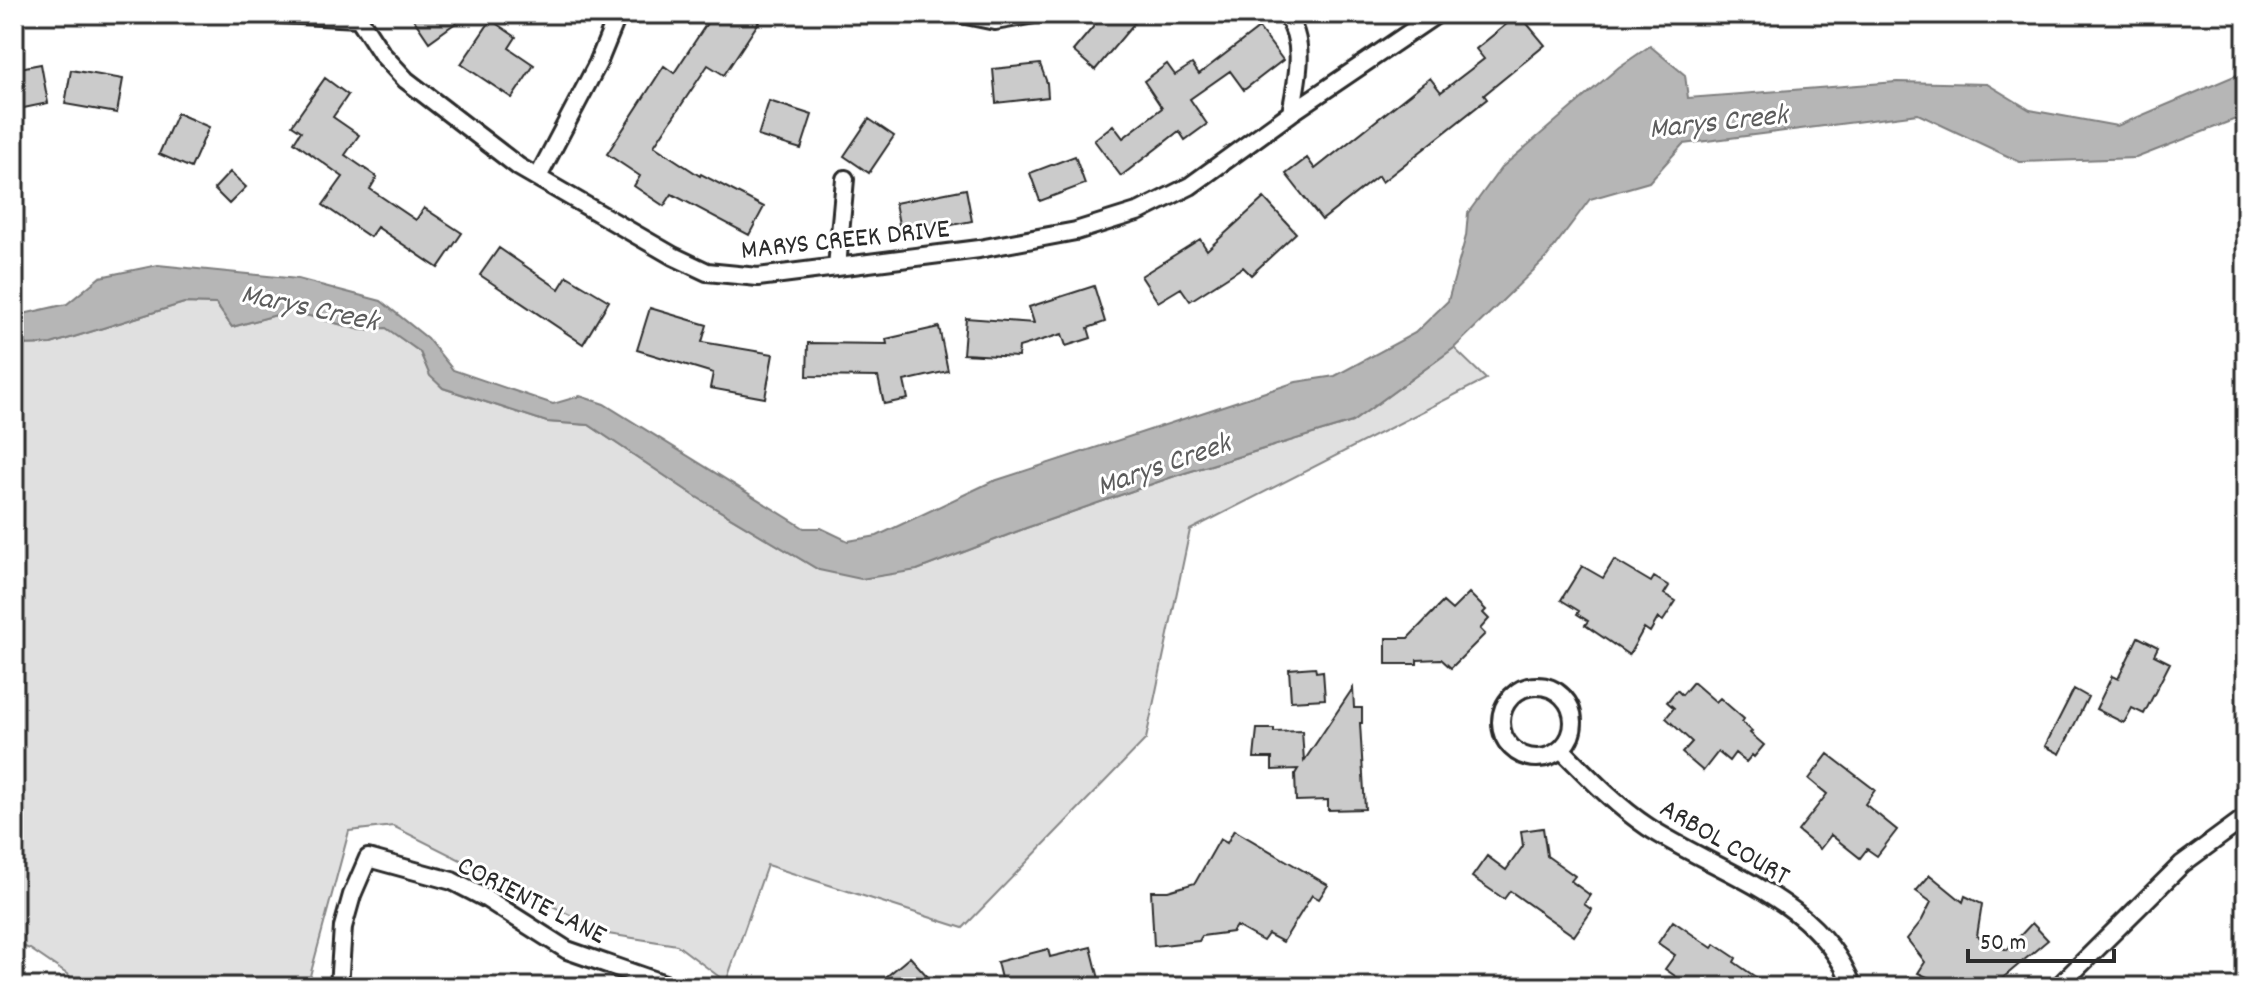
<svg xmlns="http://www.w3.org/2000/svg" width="2260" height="1001" font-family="Dekko,sans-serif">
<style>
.green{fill:#e0e0e0;stroke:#868686;stroke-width:2}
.water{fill:#b6b6b6;stroke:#7e7e7e;stroke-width:2}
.building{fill:#cbcbcb;stroke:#2b2b2b;stroke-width:2}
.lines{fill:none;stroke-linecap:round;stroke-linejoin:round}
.street-casing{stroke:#2b2b2b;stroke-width:22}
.street{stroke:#fff;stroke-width:16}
.labels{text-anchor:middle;stroke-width:6;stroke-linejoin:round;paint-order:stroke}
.street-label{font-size:28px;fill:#2b2b2b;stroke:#fff}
.water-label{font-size:30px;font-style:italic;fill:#5c5c5c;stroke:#fff}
</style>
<rect width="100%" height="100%" fill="#fff"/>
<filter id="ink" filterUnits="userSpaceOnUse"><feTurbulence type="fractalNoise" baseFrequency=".0125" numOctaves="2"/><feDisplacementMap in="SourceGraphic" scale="16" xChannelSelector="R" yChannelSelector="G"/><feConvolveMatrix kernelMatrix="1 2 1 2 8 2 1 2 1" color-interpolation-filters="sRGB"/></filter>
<g filter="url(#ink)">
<!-- green -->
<path class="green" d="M184,303L216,304L232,327L291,311L361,330L386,327L420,352L430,375L443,388L547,422L589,425L695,496L819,570H917L1026,528L1175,476L1352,422L1454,348L1486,379L1190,530L1146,739L963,928L767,865L726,982L677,945L608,934L393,826L349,831L307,987H86L30,949L14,943V345L51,344Z"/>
<!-- water -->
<path class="water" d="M1650,46L1685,75L1688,98L1897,82L1987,84L2030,110L2117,126L2246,71V115L2136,158L2020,162L1918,114L1683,144L1649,182L1590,199L1545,259L1454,348L1352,422L1175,476L1026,528L917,570L861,579L819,570L695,496L589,425L547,422L443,388L430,376L420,352L386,328L361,330L291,311L232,327L216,304L184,303L51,344L14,345V316L67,304L100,277L158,265L298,279L381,301L427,338L453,370L553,404L580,396L604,404L804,528H821L848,541L877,536L991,482L1296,382L1335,376L1415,333L1448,301L1466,236L1468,213L1501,168L1619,67Z"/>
<!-- building -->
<path class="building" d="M410,14H468L429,42Z
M713,14H747L759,22L724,75L708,65L654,146L700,176L701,174L764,207L749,235L672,194L664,206L634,186L640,176L607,154L664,66L674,73Z
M1104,14H1142L1095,70L1073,51Z
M1519,14L1545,45L1484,95L1487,99L1382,182L1378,176L1322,220L1286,174L1307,158L1315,169L1430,78L1441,92L1484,59L1476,49Z
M491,20L516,37L509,48L534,65L512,98L461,64Z
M1259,28L1283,60L1244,90L1230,71L1190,99L1207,124L1185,140L1179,131L1121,176L1094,140L1113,125L1123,138L1162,108L1144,81L1167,64L1175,75L1192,64L1199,74Z
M41,64L48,103L14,110V69Z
M1040,64L1047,83L1048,97L996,103L993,69Z
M71,70L123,79L117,113L65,104Z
M325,78L348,95L333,117L359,135L345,155L377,177L370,189L416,220L424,208L462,233L438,268L377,227L370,237L323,205L343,177L294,142L301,131L292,125Z
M769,101L812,115L801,149L758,136Z
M177,113L209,127L191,168L159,154Z
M869,119L894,136L869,173L844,156Z
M1075,156L1085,184L1040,201L1030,173Z
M230,172L246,187L229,204L214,189Z
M966,189L972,221L901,235L895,203Z
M1264,198L1296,233L1251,275L1243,267L1190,301L1181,288L1158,302L1141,276L1200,239L1207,250Z
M499,248L559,289L567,276L609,301L583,344L480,275Z
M1094,286L1105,322L1088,328L1091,338L1066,346L1062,334L1019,347L1018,357L963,354L966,318L1034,323L1029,307Z
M650,308L707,325L702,342L773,354L765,398L710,388L713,373L637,350Z
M939,327L948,371L904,381L908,399L884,404L878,377L807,376L808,343L887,344L886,339Z
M1614,560L1651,582L1654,577L1669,586L1664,594L1676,601L1663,621L1658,618L1650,632L1644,628L1629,655L1585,625L1588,621L1577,614L1579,611L1561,600L1582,566L1603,578Z
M1469,593L1486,610L1483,613L1489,619L1480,629L1485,634L1451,668L1441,659L1417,660V664H1386V638H1408L1443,602L1452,610Z
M2138,637L2158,647L2154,655L2170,663L2144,714L2132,708L2124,723L2096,709L2112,676L2118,679Z
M1315,667L1316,672L1323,671L1325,699L1291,701L1289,669Z
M1693,682L1716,702L1720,698L1744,719L1742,722L1752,731L1750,733L1764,745L1754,757L1752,755L1746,762L1735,753L1729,761L1718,752L1703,771L1682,753L1692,742L1666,718L1674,708L1667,702L1677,690L1682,695Z
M1353,688L1354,708H1362V723H1360L1365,809L1328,810V800L1296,801L1295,774L1298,769L1272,770V758H1254L1257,729H1274V732L1302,731L1304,761Z
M2074,689L2088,697L2060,754L2045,746Z
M1828,754L1875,790L1865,804L1897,830L1877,856L1867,849L1860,858L1831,835L1820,849L1798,831L1827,794L1809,779Z
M1543,828L1547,856L1575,876L1571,881L1590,895L1584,904L1592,910L1574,936L1510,891L1504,899L1472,877L1487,856L1506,870L1523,846L1521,831Z
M1234,830L1328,885L1319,899L1312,895L1283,942L1268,934L1263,941L1236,926L1232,932L1202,936L1199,941L1154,946L1151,891H1168L1195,883L1220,839L1227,843Z
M1930,875L1963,902L1965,896L1982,904L1977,936L2007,950L2032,923L2048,940L1992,987H1950L1918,973L1925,962L1907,939L1922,920L1931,902L1916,891Z
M1673,921L1712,948L1715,944L1736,958L1734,962L1770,987H1691L1665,969L1675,955L1658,943Z
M1091,947L1101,987H1003L997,962L1048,949L1050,957Z
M910,957L937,987H874Z"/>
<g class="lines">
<!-- street casing -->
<g class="street-casing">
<path id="street" d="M280,14L358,18
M356,14L382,54L406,80L519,167L673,256L707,272L758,277L979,249L1076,231L1140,211L1190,186L1291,113L1437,14
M961,14L995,21L1035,14
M1286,14C1307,45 1297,79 1291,113
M538,177L598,63L618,14
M837,267L845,179
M1501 722a36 36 0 1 1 72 0a36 36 0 1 1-72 0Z
M1561,749C1588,776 1615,805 1648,827C1720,874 1819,898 1853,987
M339,987L343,927L352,895L368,858L452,881L487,899L567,950L673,987
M2058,987L2182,864L2246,817"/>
</g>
<!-- street -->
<use href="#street" class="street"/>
</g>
</g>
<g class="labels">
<!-- street labels -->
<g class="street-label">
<text transform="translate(845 237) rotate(-6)" y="10">MARYS CREEK DRIVE</text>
<text transform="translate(1726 840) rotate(30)" y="10">ARBOL COURT</text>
<text transform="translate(533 898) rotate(27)" y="10">CORIENTE LANE</text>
</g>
<!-- water labels -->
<g class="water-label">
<text transform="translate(1718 120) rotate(-6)" y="10">Marys Creek</text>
<text transform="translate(310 306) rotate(12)" y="10">Marys Creek</text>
<text transform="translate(1163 463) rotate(-19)" y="10">Marys Creek</text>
</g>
</g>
<!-- margin -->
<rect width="2260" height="1001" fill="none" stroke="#fff" stroke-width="48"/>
<rect x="24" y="24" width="2212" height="953" fill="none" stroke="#2b2b2b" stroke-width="3" filter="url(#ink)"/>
<!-- scale -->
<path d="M1968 949v12h146v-12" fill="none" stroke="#2b2b2b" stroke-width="4"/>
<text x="1980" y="949" font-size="24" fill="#2b2b2b" stroke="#ffffff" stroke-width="6" paint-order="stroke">50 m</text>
</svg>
